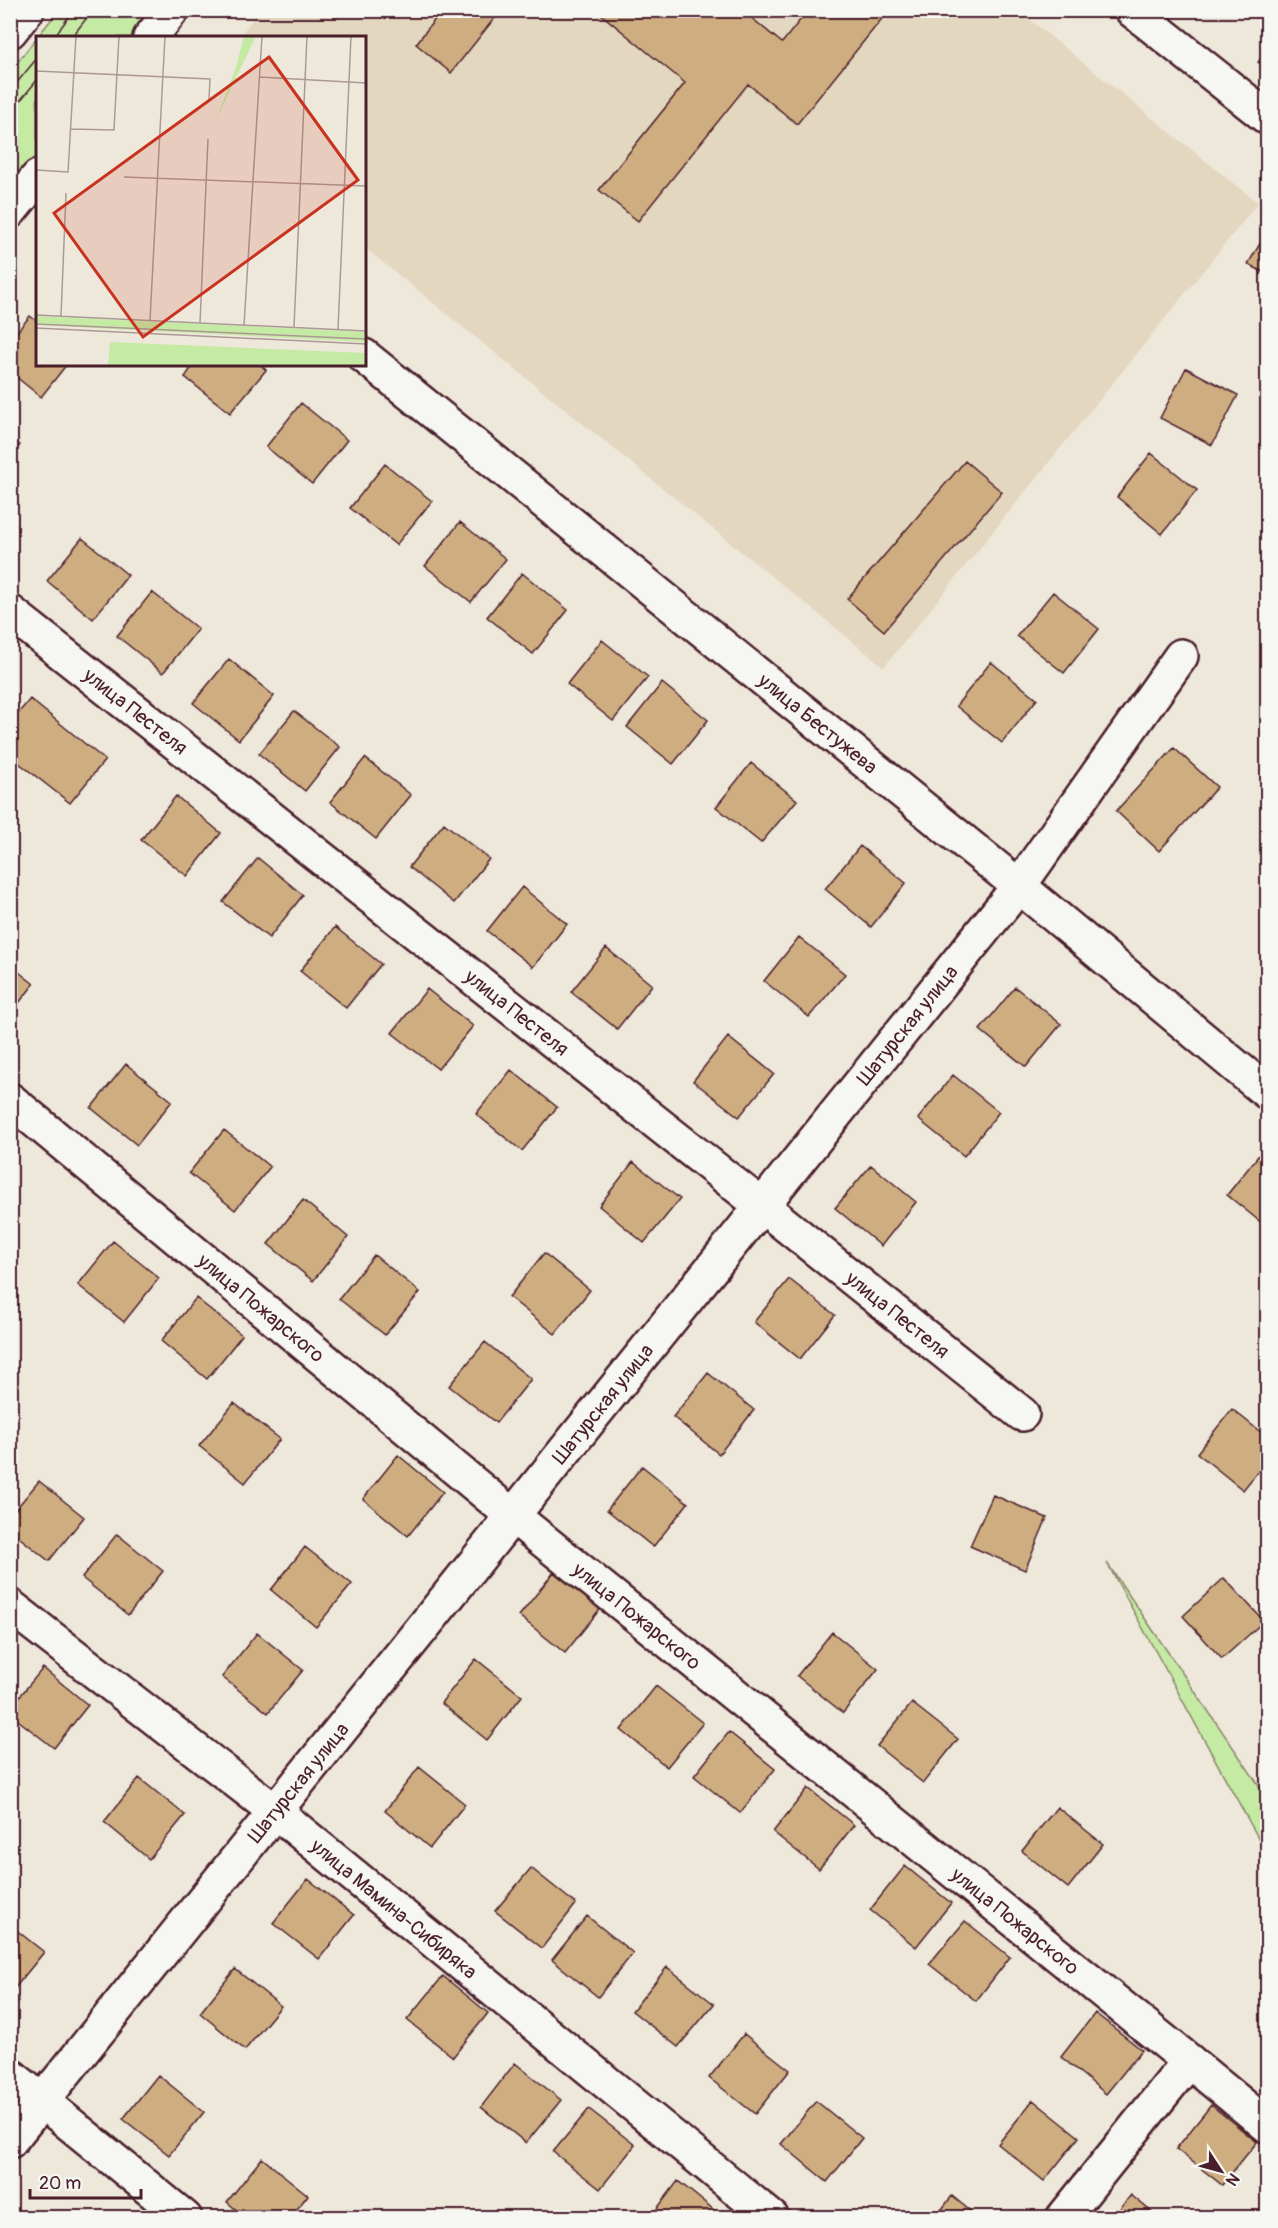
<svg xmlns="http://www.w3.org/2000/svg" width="1278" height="2228" font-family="Pangolin,sans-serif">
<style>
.built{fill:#e4d7c0}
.green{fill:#c5eaa4;stroke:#888468;stroke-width:1.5}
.building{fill:#ceae81;stroke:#4a1f2b;stroke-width:1.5}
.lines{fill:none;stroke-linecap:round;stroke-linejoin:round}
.street-casing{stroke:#4a1f2b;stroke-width:38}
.secondary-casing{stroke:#4a1f2b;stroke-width:38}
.street{stroke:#f6f6f2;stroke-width:33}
.secondary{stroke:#f6f6f2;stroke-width:33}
.tram{stroke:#4a1f2b;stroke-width:1.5}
.labels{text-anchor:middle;stroke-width:5;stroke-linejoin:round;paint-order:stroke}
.street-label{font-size:20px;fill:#4a1f2b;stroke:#f6f6f2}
.inset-road{fill:none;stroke:#ac9895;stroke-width:1.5}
.view{fill:#c8321e;fill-opacity:0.15;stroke:#c8321e;stroke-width:3}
.inset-edge{fill:none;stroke:#4a1f2b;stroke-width:3}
</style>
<rect width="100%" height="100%" fill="#eee8db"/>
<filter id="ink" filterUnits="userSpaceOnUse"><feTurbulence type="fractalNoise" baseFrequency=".0167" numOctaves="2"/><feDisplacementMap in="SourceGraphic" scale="12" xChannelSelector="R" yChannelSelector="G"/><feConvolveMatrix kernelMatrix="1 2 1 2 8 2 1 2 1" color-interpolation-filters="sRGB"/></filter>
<g filter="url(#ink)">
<!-- built -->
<path class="built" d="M260,10L1019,11L1258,203L884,667L365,248L364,38H238Z"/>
<!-- green -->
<path class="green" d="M58,11H154L132,37L38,38L37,155L11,189V70Z
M1107,1563L1267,1797V1854Z"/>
<!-- building -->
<path class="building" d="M442,10H501L451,73L416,44Z
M596,10H742L782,43L808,10H889L797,124L748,84L638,221L599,190L685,83Z
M1268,50V69L1258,62Z
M1268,230V275L1248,264Z
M30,316L38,322V364H67L41,397L10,372V340Z
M194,364H260L266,370L230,413L185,377Z
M1186,368L1238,395L1212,445L1160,418Z
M301,403L347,440L312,484L266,447Z
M10,437L20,445L10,457Z
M1151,453L1197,490L1162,534L1117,497Z
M965,461L1002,492L884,631L847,599Z
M385,464L432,501L396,545L350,508Z
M460,522L506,559L471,602L425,566Z
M82,538L128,575L93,619L47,581Z
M522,573L568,610L533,654L487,617Z
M152,592L198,629L163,673L117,636Z
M1053,592L1099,629L1064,673L1017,636Z
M602,640L648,677L613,721L567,684Z
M229,659L274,696L239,740L193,703Z
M991,662L1037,699L1002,743L956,706Z
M662,683L708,720L673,764L627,727Z
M30,699L105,760L70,803L10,756V723Z
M294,711L340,747L305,791L259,754Z
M1174,748L1217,787L1159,851L1116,811Z
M365,758L411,795L376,839L330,802Z
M751,763L797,800L761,843L716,807Z
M176,796L221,833L187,876L141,840Z
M444,823L489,859L454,903L409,867Z
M860,846L906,883L871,927L825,889Z
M258,858L303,895L269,938L223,902Z
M522,887L567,924L533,967L487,931Z
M335,927L381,964L346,1008L300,971Z
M799,937L845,974L809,1017L764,981Z
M606,948L652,985L617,1029L571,992Z
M10,965L34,984L10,1014Z
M1015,987L1061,1024L1026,1067L980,1030Z
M427,989L473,1026L438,1069L392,1033Z
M728,1037L774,1074L739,1117L693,1081Z
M126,1064L172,1101L137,1145L91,1108Z
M511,1070L557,1107L522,1151L476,1114Z
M953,1075L999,1112L964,1156L918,1119Z
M224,1130L270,1167L235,1210L189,1173Z
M1262,1151L1268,1156V1228L1227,1195Z
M633,1162L680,1199L644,1243L599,1206Z
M871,1165L916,1202L881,1246L835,1208Z
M303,1200L348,1237L313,1281L268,1244Z
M113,1241L159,1278L124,1322L78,1285Z
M544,1253L590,1290L555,1334L509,1297Z
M374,1255L420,1292L385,1335L339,1299Z
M789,1279L835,1315L800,1359L754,1322Z
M196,1298L242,1335L207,1379L161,1341Z
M485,1342L531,1379L496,1423L449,1386Z
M708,1373L754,1410L719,1454L673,1417Z
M234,1403L280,1439L245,1483L199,1446Z
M1232,1409L1268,1438V1459L1243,1490L1197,1453Z
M398,1455L443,1492L408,1536L363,1499Z
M642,1466L688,1503L653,1547L607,1510Z
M39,1481L84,1517L49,1561L10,1530V1516Z
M993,1495L1047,1518L1025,1570L970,1546Z
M117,1534L163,1571L128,1615L82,1578Z
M305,1547L352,1584L316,1627L271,1590Z
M554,1572L600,1609L565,1653L519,1616Z
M1224,1578L1264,1621L1222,1659L1183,1616Z
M832,1632L878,1669L843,1713L797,1676Z
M257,1633L303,1670L268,1713L222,1677Z
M476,1659L522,1696L487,1740L441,1703Z
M43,1668L88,1705L54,1748L10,1714V1708Z
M656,1686L703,1723L667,1767L621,1730Z
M912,1703L958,1739L923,1783L877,1746Z
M729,1732L775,1769L740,1813L694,1776Z
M419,1767L465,1804L430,1848L385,1811Z
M139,1778L185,1815L149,1859L104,1822Z
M808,1788L854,1825L819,1869L773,1832Z
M1057,1807L1103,1844L1068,1888L1022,1851Z
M905,1866L951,1903L916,1947L870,1910Z
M531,1868L576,1904L542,1948L495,1911Z
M308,1879L354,1915L319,1959L273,1923Z
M587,1916L633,1953L598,1997L552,1960Z
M965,1921L1010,1957L976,2001L929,1964Z
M10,1925L44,1952L10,1994Z
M667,1967L714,2004L678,2047L632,2011Z
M235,1969L281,2006L245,2050L200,2013Z
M443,1976L488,2013L453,2057L407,2020Z
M1095,2013L1142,2050L1106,2094L1061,2057Z
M744,2034L790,2070L755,2114L709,2078Z
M515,2063L561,2100L526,2143L481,2107Z
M158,2075L204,2112L169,2155L123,2119Z
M1033,2100L1079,2137L1044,2181L998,2144Z
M816,2101L862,2138L827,2182L781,2144Z
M1211,2105L1257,2142L1222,2185L1176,2149Z
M589,2109L635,2145L600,2189L553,2152Z
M262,2158L308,2195L290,2218H246L227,2202Z
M678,2181L724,2218H650Z
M1131,2195L1159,2218H1112Z
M952,2196L979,2218H935Z
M347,2209L358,2218H340Z"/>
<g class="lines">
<!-- street casing -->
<g class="street-casing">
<g id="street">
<path d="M1132,10L1268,118"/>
<path id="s1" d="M364,356L1019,886L1268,1093"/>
<path id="s2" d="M10,612L762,1206L1022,1414"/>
<path id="s3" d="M10,1100L513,1516L1189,2061L1268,2126"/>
<path id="s4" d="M10,1606L276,1812L772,2218"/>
<path d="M10,2075L185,2218"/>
<path id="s5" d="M10,2141L1019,886L1181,656"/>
<path d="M1063,2218L1189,2061"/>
</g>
</g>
<!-- secondary casing -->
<g class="secondary-casing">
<path id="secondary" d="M10,31L27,10
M150,38L172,10
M10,211L38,177"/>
</g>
<!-- street -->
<use href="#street" class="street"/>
<!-- secondary -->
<use href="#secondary" class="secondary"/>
<!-- tram -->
<path class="tram" d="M53,38L74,10
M71,38L93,10
M10,91L38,57
M10,113L38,79"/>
</g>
</g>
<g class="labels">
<!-- street labels -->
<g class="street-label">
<text dy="7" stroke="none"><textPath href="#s2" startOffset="160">улица Пестеля</textPath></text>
<text dy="7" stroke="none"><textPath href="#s1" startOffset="584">улица Бестужева</textPath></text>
<text dy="7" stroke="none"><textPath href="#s2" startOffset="646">улица Пестеля</textPath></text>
<text dy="7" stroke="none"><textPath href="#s5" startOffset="1432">Шатурская улица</textPath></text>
<text dy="7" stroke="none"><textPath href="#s3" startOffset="326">улица Пожарского</textPath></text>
<text dy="7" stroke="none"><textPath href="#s2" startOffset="1132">улица Пестеля</textPath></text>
<text dy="7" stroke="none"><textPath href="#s5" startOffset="946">Шатурская улица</textPath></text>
<text dy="7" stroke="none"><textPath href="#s3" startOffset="812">улица Пожарского</textPath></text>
<text dy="7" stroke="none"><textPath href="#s5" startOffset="460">Шатурская улица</textPath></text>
<text dy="7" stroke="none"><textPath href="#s4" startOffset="489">улица Мамина-Сибиряка</textPath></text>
<text dy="7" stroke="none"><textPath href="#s3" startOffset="1298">улица Пожарского</textPath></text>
</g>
</g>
<!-- overview -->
<g transform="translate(36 36)">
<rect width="330" height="330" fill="#eee8db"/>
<path d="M208,0H220L180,84L200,31ZM0,280L330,296V306L0,289ZM74,306L330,317V330H72Z" fill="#c5eaa4"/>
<path class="inset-road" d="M0,35L174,43L173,63M223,41L330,47M35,93L78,94L83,0M0,134L32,136L40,0M88,141L330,150M0,279L330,295M25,280L30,157M114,284L129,0M164,287L172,103M0,288L330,303M208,289L226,0M258,291L271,0M0,292L330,308M302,293L315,0"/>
<path class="view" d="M233,21L322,144L107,301L18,177Z"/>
<rect width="330" height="330" class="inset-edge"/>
</g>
<!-- margin -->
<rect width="1278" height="2228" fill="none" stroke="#f6f6f2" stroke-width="36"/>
<rect x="18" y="18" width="1242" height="2192" fill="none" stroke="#4a1f2b" stroke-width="2" filter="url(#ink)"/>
<!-- north arrow -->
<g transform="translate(1221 2171) rotate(126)" stroke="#f6f6f2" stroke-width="4.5" paint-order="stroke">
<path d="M0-4.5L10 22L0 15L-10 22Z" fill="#4a1f2b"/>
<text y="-9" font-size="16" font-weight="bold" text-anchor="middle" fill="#4a1f2b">N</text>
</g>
<!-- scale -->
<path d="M30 2189v9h111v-9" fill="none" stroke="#4a1f2b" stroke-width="3"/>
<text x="39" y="2189" font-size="18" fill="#4a1f2b" stroke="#f6f6f2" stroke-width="4.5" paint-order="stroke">20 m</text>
</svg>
